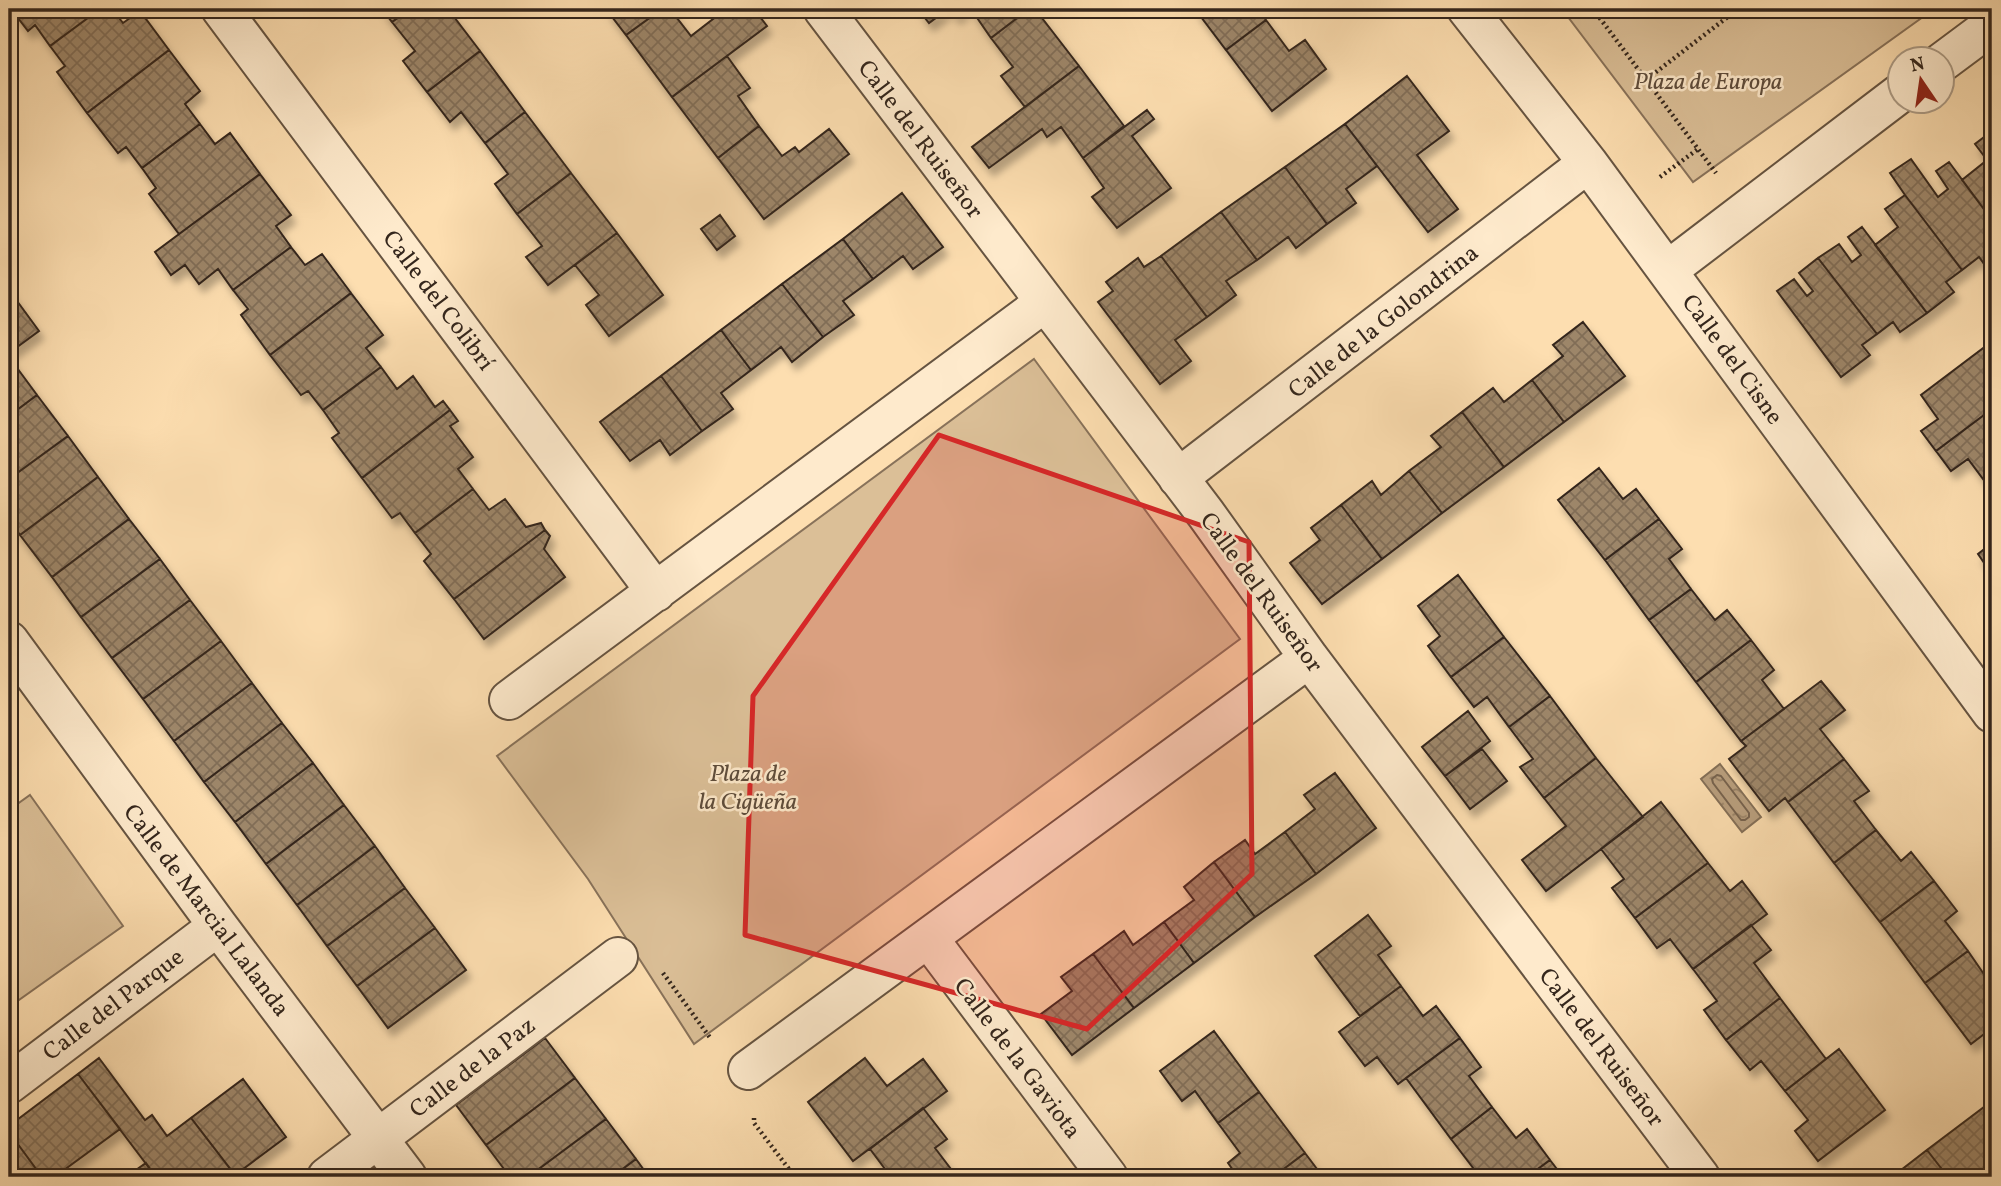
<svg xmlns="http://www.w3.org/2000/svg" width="2001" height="1186" font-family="Vollkorn,serif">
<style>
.green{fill:#dbbf97;stroke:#88725a;stroke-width:2}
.water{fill:url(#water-ripples);stroke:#846f57;stroke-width:2}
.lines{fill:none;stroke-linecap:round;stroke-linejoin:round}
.shore{stroke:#76624d;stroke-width:2}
.building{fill:url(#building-cross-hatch);stroke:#34261c;stroke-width:2;filter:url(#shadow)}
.minor-casing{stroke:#665441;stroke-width:42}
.path{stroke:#34261c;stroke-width:4.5;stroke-dasharray:2 3.5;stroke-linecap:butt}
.minor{stroke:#feeacc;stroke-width:38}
.marked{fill:#d62828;fill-opacity:0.2;stroke:#d62828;stroke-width:5;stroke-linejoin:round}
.labels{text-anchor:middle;stroke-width:5;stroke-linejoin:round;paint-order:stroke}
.park-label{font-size:24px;font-style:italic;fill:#5e4c3b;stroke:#feeacc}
.street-label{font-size:24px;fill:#34261c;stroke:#feeacc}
</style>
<defs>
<pattern id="water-ripples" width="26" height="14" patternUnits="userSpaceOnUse" patternTransform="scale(1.75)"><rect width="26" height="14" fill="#b99f7e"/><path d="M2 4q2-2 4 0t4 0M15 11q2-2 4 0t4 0" fill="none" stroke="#978166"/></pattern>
<pattern id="building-cross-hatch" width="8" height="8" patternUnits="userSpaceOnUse" patternTransform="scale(1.75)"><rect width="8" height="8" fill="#9d8669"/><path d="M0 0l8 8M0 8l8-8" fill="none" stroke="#816d56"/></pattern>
<filter id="shadow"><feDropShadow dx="4.5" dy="8" stdDeviation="3.5" flood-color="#0004"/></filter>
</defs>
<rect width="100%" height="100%" fill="#fddeb0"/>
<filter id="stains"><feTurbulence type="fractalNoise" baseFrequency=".00286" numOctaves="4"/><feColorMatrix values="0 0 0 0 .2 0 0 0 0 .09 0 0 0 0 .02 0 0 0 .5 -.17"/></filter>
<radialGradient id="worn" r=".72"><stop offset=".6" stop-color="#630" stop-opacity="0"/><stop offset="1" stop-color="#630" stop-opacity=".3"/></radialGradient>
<!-- green -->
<path class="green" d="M1562,9H1934L1693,182Z
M1034,359L1240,639L694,1044L588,879L497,756Z
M30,795L123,926L9,1007V810Z"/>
<!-- water -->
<path class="water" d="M1720,764L1761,817L1742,832L1701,779Z"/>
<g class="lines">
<!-- shore -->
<path class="shore" d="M1717,775L1721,776L1749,813V817L1745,820H1741L1713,783L1712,779Z"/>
</g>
<!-- building -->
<path class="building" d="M11,9H100L50,46L35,25L28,31Z
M100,9H112L123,23L140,11L169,50L87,113L57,72L65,66L50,46Z
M382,9H410L392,22Z
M410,9H448L480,51L427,92L403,61L415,51L392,22Z
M606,9H662L626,35Z
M662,9H670L691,36L726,9L733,18L745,9H754L767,26L672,97L626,35Z
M918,9H948L929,23Z
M950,9H966L956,16Z
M971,9H1029L991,38Z
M1029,9H1035L1079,66L1025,107L1001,76L1013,67L991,38Z
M1195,9H1258L1266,20L1226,50Z
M1266,20L1289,51L1305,40L1326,69L1272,111L1226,50Z
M169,50L200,91L185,104L200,124L142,168L126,147L118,153L87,113Z
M480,51L525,112L485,143L461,112L450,122L427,92Z
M727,56L750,88L738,96L759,126L718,158L672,97Z
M1079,66L1124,126L1083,158L1061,127L1047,137L1042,129L989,168L972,147Z
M1407,76L1449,131L1417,155L1458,209L1428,232L1345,124Z
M1147,110L1154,119L1132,136L1171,188L1117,228L1092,197L1104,188L1083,158Z
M525,112L571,173L517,214L495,184L508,174L485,143Z
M200,124L215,144L230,133L260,174L179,234L149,194L156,188L142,168Z
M1345,124L1377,166L1346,189L1356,203L1327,224L1285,167Z
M759,126L782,156L795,147L799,152L829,129L849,154L764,219L718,158Z
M1992,131V220L1962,180L1987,160L1975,144Z
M1911,159L1938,197L1948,189L1936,171L1949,162L1992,220V264L1987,268L1979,257L1962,270L1905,195L1890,173Z
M1285,167L1327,224L1296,248L1288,237L1257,260L1221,212Z
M571,173L617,233L548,285L526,257L542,246L517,214Z
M260,174L291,215L276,226L291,247L233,290L218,269L199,284L185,265L171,275L155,252Z
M902,193L943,247L913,269L903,256L873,279L843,239Z
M1905,195L1962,270L1946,282L1954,292L1927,313L1875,245L1898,227L1885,209Z
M1221,212L1257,260L1226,281L1236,295L1207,317L1161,256Z
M720,215L735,236L717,250L701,229Z
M1862,227L1927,313L1900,332L1893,322L1877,334L1818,258L1839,244L1852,262L1861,255L1848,237Z
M617,233L663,295L609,336L586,305L599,295L575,265Z
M843,239L873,279L843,301L854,315L823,337L782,284Z
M291,247L305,265L322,254L351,293L270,355L241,315L248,309L233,290Z
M1161,256L1207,317L1175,340L1191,361L1160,384L1098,302L1113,291L1106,282L1138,258L1144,267Z
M1818,258L1877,334L1862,345L1870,355L1841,377L1777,291L1794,279L1807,296L1813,291L1799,273Z
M782,284L823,337L792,362L781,347L751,370L721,330Z
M9,290L39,331L9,353Z
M351,293L383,335L366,348L381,367L323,410L308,391L301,395L270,355Z
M1583,322L1625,376L1564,422L1532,380L1563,356L1553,345Z
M721,330L751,370L721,393L733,409L702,431L661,376Z
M1986,346L1992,354V409L1936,451L1921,431L1938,419L1921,395Z
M9,357L37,395L9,416Z
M381,367L397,389L413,376L435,407L443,401L450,410L362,478L332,438L339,433L323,410Z
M661,376L702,431L670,455L660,440L630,461L600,422Z
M1532,380L1564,422L1504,467L1462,412L1493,388L1504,402Z
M37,395L68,436L9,479V416Z
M1992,409V478L1986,483L1968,459L1951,471L1936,451Z
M450,410L458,421L450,426L473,457L458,469L473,489L415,533L400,513L392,518L362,478Z
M1462,412L1504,467L1442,513L1409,471L1441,447L1431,436Z
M68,436L98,477L20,535L9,519V479Z
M1599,468L1623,499L1636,489L1659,519L1605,560L1558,500Z
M1409,471L1442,513L1382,559L1341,505L1372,481L1381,495Z
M98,477L129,519L52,577L20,535Z
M473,489L489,510L505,499L526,527L541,523L545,530L454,599L424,561L431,554L415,533Z
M1341,505L1382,559L1322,604L1290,563L1320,540L1311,528Z
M1992,511V526L1985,516Z
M129,519L160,559L81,617L52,577Z
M1659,519L1682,549L1669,559L1691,589L1649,620L1605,560Z
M545,530L550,536L544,549L565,577L484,639L454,599Z
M1992,543V573H1991L1978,554Z
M160,559L190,600L112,658L81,617Z
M1458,575L1504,637L1451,677L1428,646L1440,636L1418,606Z
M1691,589L1715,620L1727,610L1751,640L1696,682L1649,620Z
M190,600L221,641L143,699L112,658Z
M1504,637L1550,696L1509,727L1487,697L1474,707L1451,677Z
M1751,640L1774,670L1762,680L1784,709L1741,741L1696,682Z
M221,641L252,683L174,741L143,699Z
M1821,681L1845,710L1820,729L1844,759L1788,802L1785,798L1769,811L1729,759L1746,746L1741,741Z
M252,683L282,723L204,782L174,741Z
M1550,696L1596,758L1544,798L1520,767L1533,759L1509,727Z
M1468,711L1490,741L1445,776L1422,747Z
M282,723L313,763L235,822L204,782Z
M1482,749L1507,781L1470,809L1445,776Z
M1596,758L1643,817L1546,891L1522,860L1566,826L1544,798Z
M1844,759L1869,791L1854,801L1876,830L1834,863L1788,802Z
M313,763L344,805L266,864L235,822Z
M1335,773L1376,828L1316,874L1285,832L1315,809L1304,795Z
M1661,802L1708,863L1635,918L1612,888L1624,879L1601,849Z
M344,805L375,846L297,905L266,864Z
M1876,830L1901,861L1911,852L1934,881L1880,922L1834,863Z
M1285,832L1316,874L1255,917L1214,862L1245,840L1255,854Z
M375,846L405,888L327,946L297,905Z
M1214,862L1255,917L1194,963L1164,922L1194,900L1184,887Z
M1708,863L1730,891L1742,881L1767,914L1693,969L1670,939L1657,948L1635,918Z
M1934,881L1957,911L1945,921L1968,951L1925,983L1880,922Z
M405,888L435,928L357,986L327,946Z
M1368,915L1391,946L1378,955L1401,986L1360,1016L1315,956Z
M1164,922L1194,963L1134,1008L1093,954L1124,931L1133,945Z
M1751,925L1771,950L1754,963L1780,998L1726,1040L1704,1010L1717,1001L1693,969Z
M435,928L466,970L388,1028L357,986Z
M1968,951L1990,983L1992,981V1028L1971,1044L1925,983Z
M1093,954L1134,1008L1072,1055L1041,1014L1072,991L1061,977Z
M1401,986L1423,1016L1436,1006L1460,1038L1398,1084L1377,1057L1365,1066L1339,1032Z
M1780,998L1826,1059L1785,1091L1761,1061L1750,1070L1726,1040Z
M1214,1031L1259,1092L1218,1123L1195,1091L1182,1101L1160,1071Z
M545,1038L575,1078L486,1145L456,1105Z
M1460,1038L1481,1067L1469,1076L1492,1107L1451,1139L1406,1078Z
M1839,1049L1885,1110L1818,1161L1795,1131L1808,1120L1785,1091Z
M99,1058L145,1120L152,1115L167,1136L191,1118L235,1175L232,1177H156L78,1074Z
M865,1058L887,1086L923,1059L947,1091L853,1161L808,1102Z
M78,1074L120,1129L60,1173L63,1177H42L9,1132V1126Z
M575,1078L606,1119L528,1177H510L486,1145Z
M243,1079L286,1137L235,1175L191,1118Z
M1259,1092L1305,1153L1273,1177H1238L1228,1163L1240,1153L1218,1123Z
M1988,1104L1992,1110V1174L1989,1170L1979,1177H1948L1927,1150Z
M1492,1107L1516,1138L1527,1129L1550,1160L1527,1177H1480L1451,1139Z
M923,1108L947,1139L935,1148L957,1177H891L870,1149Z
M606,1119L636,1159L612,1177H528Z
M9,1132L42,1177H9Z
M1927,1150L1948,1177H1892Z
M1305,1153L1323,1177H1273Z
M636,1159L649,1177H612Z
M1550,1160L1563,1177H1527Z
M146,1163L156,1177H126Z"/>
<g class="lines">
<!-- minor casing -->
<g class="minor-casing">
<path id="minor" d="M221,9L656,592
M823,9L1206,514L1309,658L1700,1177
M1467,9L1588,163L1992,713
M1941,63L1992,25
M1668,270L1899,94
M1178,478L1588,163
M9,641L218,926L407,1177
M509,700L1044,303
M929,939L1108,1177
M748,1070L1309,658
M9,1084L218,926
M327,1177L618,957"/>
</g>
<!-- path -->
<path class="path" d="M1593,9L1716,173
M1647,79L1738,9
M1660,177L1698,149
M663,973L711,1039
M754,1118V1123L795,1177"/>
<!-- minor -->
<use href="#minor" class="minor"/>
</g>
<!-- marked area -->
<path class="marked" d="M939,435L1249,542L1252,874L1087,1029L745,935L753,696Z"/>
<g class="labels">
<!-- park labels -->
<g class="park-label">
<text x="1708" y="89">Plaza de Europa</text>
<text x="748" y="781">Plaza de<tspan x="748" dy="28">la Cigüeña</tspan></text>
</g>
<!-- street labels -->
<g class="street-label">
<text transform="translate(921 139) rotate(53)" y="8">Calle del Ruiseñor</text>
<text transform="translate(439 300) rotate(53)" y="8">Calle del Colibrí</text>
<text transform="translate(1383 321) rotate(-38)" y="8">Calle de la Golondrina</text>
<text transform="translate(1733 359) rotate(54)" y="8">Calle del Cisne</text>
<text transform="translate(1262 592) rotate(54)" y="8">Calle del Ruiseñor</text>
<text transform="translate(207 910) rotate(53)" y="8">Calle de Marcial Lalanda</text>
<text transform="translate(113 1004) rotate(-37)" y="8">Calle del Parque</text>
<text transform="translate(1602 1047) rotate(53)" y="8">Calle del Ruiseñor</text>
<text transform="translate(1018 1058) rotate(53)" y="8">Calle de la Gaviota</text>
<text transform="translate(472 1067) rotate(-37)" y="8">Calle de la Paz</text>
</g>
</g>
<!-- margin -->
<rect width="2001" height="1186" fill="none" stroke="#fddeb0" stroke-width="35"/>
<rect x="10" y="10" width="1980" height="1165" fill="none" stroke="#34261c" stroke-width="3.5"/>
<rect x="18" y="18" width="1966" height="1151" fill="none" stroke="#34261c" stroke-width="2"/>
<!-- north arrow -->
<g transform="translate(1921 80) rotate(347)"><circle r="33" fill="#feeacc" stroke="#ad9c86" stroke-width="2"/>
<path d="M0-5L12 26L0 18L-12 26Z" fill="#8f2418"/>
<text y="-10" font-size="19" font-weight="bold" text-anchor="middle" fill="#34261c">N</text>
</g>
<rect width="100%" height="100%" filter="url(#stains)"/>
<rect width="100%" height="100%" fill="url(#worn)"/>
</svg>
